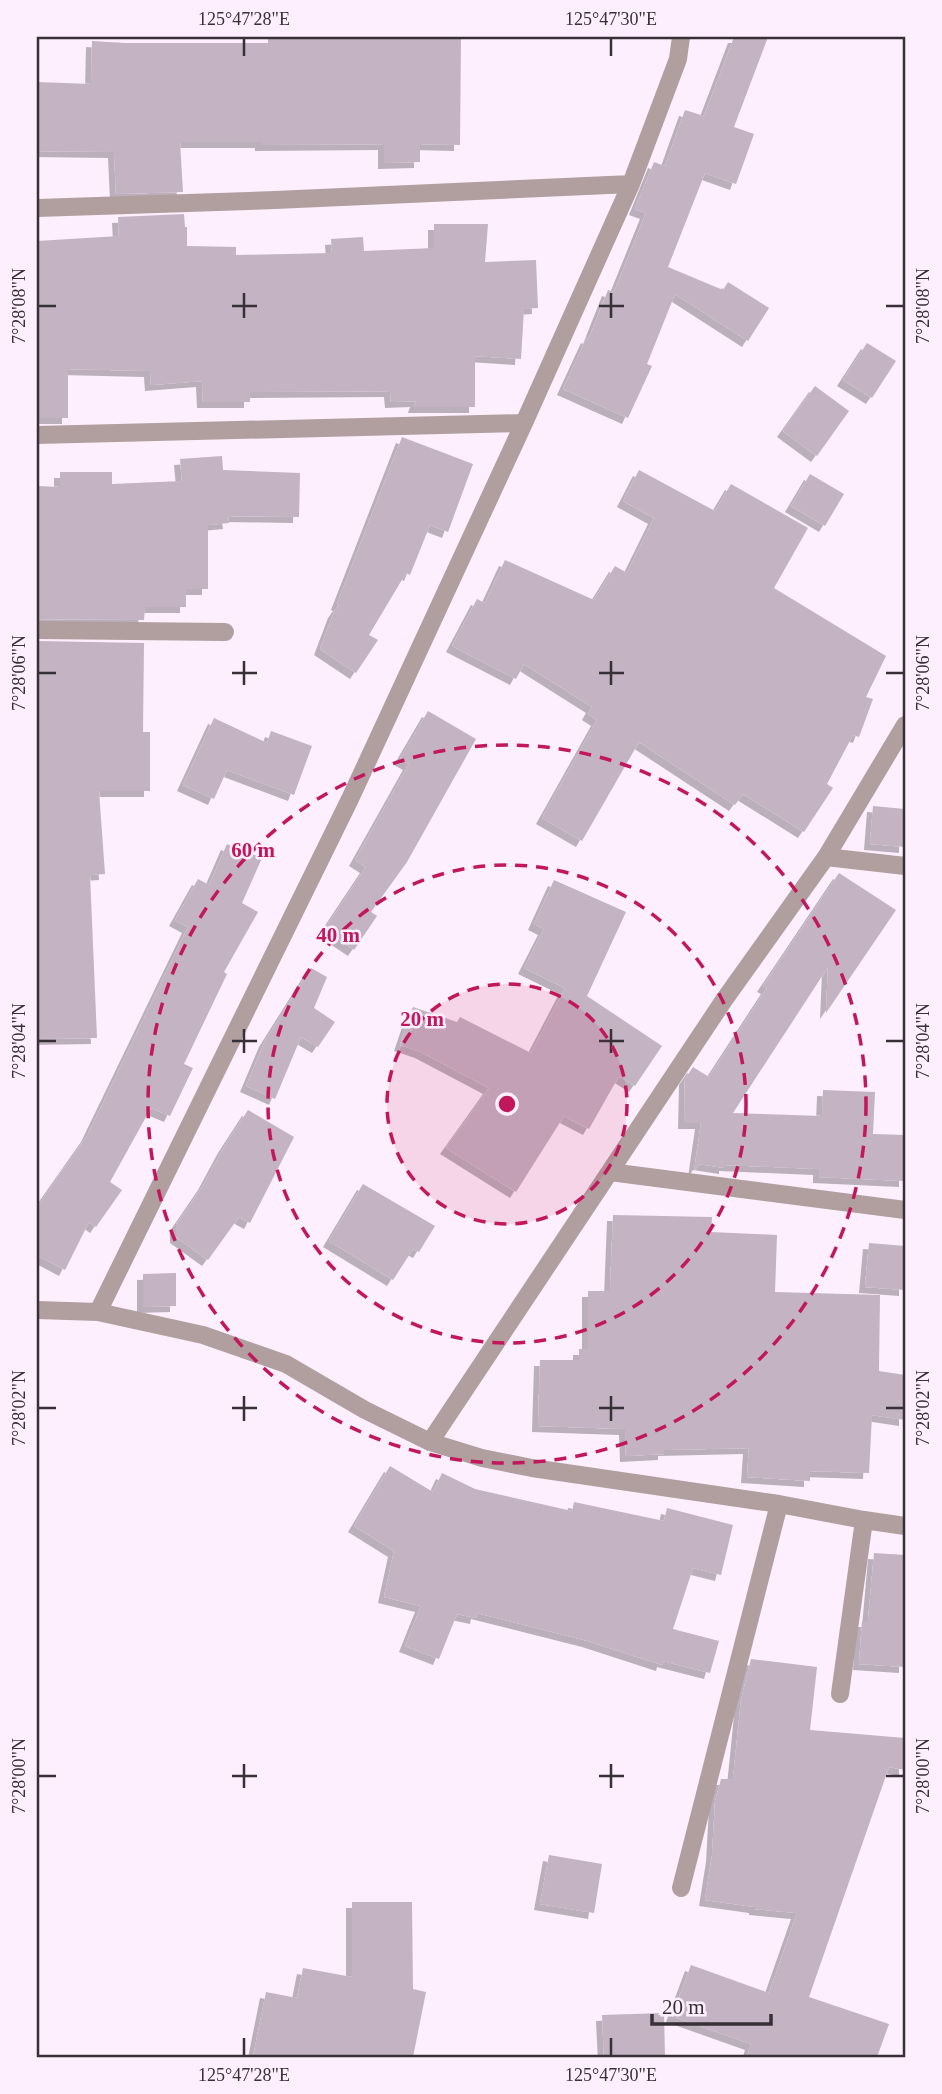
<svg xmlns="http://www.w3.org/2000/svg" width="942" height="2094" font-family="'Times New Roman',serif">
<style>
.building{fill:#c3b3c3;filter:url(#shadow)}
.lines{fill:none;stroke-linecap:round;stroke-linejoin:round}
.street{stroke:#b09f9e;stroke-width:18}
.ticks{fill:none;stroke:#373036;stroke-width:2.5}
.ring{fill:none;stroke:#c2185b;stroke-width:3.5;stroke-dasharray:12 9}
.centre{fill:#c2185b;stroke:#fdeffd;stroke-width:3.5}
.ring-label{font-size:21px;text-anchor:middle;font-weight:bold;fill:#c2185b;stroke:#fdeffd;stroke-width:5;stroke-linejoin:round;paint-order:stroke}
.neatline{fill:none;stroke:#373036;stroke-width:2.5}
.ticks-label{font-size:18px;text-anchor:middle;fill:#373036}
</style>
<defs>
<filter id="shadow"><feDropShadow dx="-6" dy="6" stdDeviation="0" flood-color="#0004"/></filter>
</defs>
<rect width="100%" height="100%" fill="#fdeffd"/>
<!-- building -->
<path class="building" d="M268,37H461L460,145L420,144V162L384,163V144L261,145V142H180L183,192L116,194L114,152L37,151V82L91,84L92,41L125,43H268Z
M734,37H768L734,127L754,134L736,184L705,173L668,267L723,290L728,282L769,308L748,341L675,294L647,364L652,366L628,418L563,389L587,337L589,338L608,290L614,292L646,213L635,209L654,162L665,166L685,110L704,116Z
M184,214L185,227H187V246L236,247V255L332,253L331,239L363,237L364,251L434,248V224H488L485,262L536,260L538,308L524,309L521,359L475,356V407H414L416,401L391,402L390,391L250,392V402H203L202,381L151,385L150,371L68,369V418H37V241L119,236L118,217Z
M867,343L896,361L872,398L843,380Z
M815,386L849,411L817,456L783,431Z
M402,437L473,464L448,532L430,525L410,575L406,573L369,635L378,640L356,673L320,649L334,612L339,605L337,604Z
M222,456L223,470L300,473L299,517L228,516L229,523L208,525V589H186V607H145L144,620L37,619V486L60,487V472H112V484L182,481L180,459Z
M639,470L715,511L731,484L808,528L774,588L886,656L866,697L873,699L859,737L853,735L827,784L833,788L804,832L743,794L735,805L639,742L582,841L542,818L597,720L588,714L592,707L524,664L516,679L452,646L477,599L485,603L505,560L594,600L615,566L627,573L654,518L623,501Z
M810,474L844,494L825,526L791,506Z
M37,641L144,643L143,732H150V791H99L105,874L90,875L97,1038L37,1039Z
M428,711L476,739L407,862L371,912L377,916L354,950L324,930L366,867L355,860L409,764L400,759Z
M214,718L267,743L271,731L312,746L294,795L227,770L214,799L183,785Z
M873,806L905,809V847L870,844Z
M227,844L262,858L242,903L258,912L224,972L227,974L184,1064L193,1068L170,1116L151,1108L110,1182L122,1190L96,1227L89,1222L65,1270L37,1255V1207L87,1136L188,927L175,920L198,879L209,885Z
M839,873L896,910L826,1013L828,967L733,1113L822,1116L823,1090L875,1092L873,1134L905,1135V1181L819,1177V1169L725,1165V1168L699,1164L694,1171L701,1123H684L685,1079L693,1067L709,1077L767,988L763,986Z
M554,880L626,912L587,996L662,1046L635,1086L619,1076L589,1129L564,1116L516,1192L446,1148L489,1088L421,1052L400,1045L413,1007L457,1022L460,1017L531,1053L565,988L524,968L544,929L534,924Z
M311,968L327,977L314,1008L335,1022L318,1047L301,1037L275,1099L246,1086L265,1041Z
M248,1110L294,1137L250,1223L239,1217L208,1260L176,1237V1225L204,1184L224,1147Z
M363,1184L435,1226L419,1252L413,1249L393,1280L329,1241Z
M613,1215L712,1217L711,1232L777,1235L775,1292L880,1295L879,1368V1371L905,1375V1420L872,1415L869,1473L810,1471V1481L747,1477L749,1448L664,1450V1454L626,1456L625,1429L538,1426L540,1360H579V1349H588V1291H610Z
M869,1243L905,1246V1290L865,1287Z
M176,1273V1306L143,1307V1274Z
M390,1466L433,1492L442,1473L475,1489L572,1511L574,1502L664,1521L667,1508L733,1525L721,1575L693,1568L673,1629L719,1641L710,1673L663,1661L662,1665L588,1641L477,1613L476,1618L457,1614L439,1659L405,1646L421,1606L384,1597L394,1551L354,1526Z
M874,1553L905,1555V1667L859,1664L862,1621H868Z
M751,1659L817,1667L810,1730L905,1738V1770L889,1767L809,1997L889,2024L877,2057H747L751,2044L672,2016L691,1965L769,1993L797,1913L755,1909V1907L705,1900L712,1856L715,1802L721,1779H733L741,1700Z
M549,1855L602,1864L594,1913L540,1904Z
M352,1902H412L413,1989L426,1992L413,2057H253L266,1992L297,1998L303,1968L352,1977Z
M664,2013L665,2057H604L602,2015Z"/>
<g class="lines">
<!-- street -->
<path class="street" d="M37,208L275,200L631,184
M37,435L524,423
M37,630L225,632
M826,857L905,866
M610,1172L905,1210
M37,1310L98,1312L203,1335L286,1364L365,1410L430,1442L482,1458L532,1468L779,1504L864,1520L905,1526
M98,1312L350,799L524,423L631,184L678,59L681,37
M430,1442L724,1000L826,857L905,725
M840,1694L864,1520
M681,1888L779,1504"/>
</g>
<!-- ticks -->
<path class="ticks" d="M244,38V56M611,38V56M244,293V318M611,293V318M38,306H56M232,306H257M599,306H624M886,306H904M244,661V685M611,661V685M38,673H56M232,673H257M599,673H624M886,673H904M244,1029V1053M611,1029V1053M38,1041H56M232,1041H257M599,1041H624M886,1041H904M244,1396V1421M611,1396V1421M38,1408H56M232,1408H257M599,1408H624M886,1408H904M244,1764V1788M611,1764V1788M38,1776H56M232,1776H257M599,1776H624M886,1776H904M244,2038V2056M611,2038V2056"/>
<!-- distance rings -->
<circle cx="507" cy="1104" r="120" fill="#c2185b" fill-opacity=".12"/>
<g class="ring">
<circle cx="507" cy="1104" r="120"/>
<circle cx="507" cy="1104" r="239"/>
<circle cx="507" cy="1104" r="359"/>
</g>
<circle cx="507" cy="1104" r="10" class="centre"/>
<g class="ring-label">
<text x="253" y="857">60 m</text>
<text x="338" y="942">40 m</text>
<text x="422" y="1026">20 m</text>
</g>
<!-- border -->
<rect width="942" height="2094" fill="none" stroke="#fdeffd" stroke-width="77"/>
<!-- scale -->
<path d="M652 2014v10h119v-10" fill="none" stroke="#373036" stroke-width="3.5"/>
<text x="662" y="2014" font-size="21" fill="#373036" stroke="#fdeffd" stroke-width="5" paint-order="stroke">20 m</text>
<rect x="38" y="38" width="866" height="2018" class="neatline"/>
<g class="ticks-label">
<text x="244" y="25">125°47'28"E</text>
<text x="611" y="25">125°47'30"E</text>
<text transform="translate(19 306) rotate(-90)" y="6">7°28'08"N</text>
<text transform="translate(923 306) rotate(-90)" y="6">7°28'08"N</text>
<text transform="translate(19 673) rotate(-90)" y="6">7°28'06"N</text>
<text transform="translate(923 673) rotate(-90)" y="6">7°28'06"N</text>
<text transform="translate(19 1041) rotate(-90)" y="6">7°28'04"N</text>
<text transform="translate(923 1041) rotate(-90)" y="6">7°28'04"N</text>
<text transform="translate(19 1408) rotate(-90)" y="6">7°28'02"N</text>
<text transform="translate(923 1408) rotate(-90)" y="6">7°28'02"N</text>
<text transform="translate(19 1776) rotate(-90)" y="6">7°28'00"N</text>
<text transform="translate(923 1776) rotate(-90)" y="6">7°28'00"N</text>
<text x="244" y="2081">125°47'28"E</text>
<text x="611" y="2081">125°47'30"E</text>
</g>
</svg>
